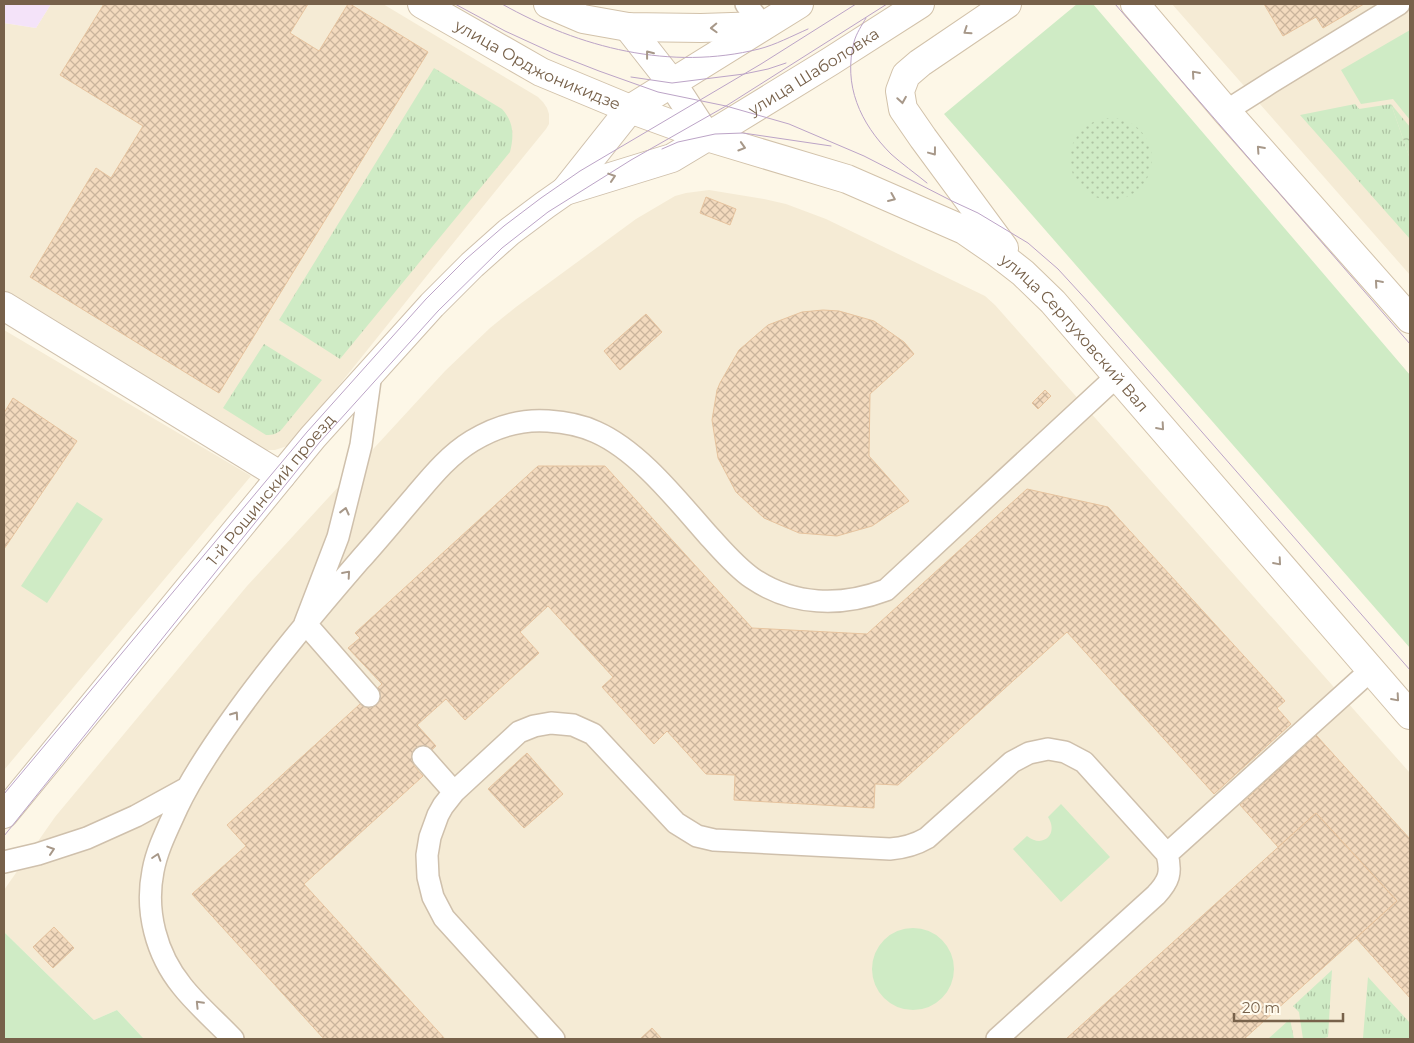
<svg xmlns="http://www.w3.org/2000/svg" width="1414" height="1043" font-family="Montserrat,sans-serif">
<style>
.residential{fill:#f5ebd5}
.education{fill:#f4e3f9}
.grass{fill:url(#grass-tufts)}
.forest{fill:url(#forest-crowns)}
.park{fill:#cfebc5}
.garden{fill:url(#garden-dots)}
.building{fill:url(#building-cross-hatch);stroke:#e6c39e}
.lines{fill:none;stroke-linecap:round;stroke-linejoin:round}
.service-casing{stroke:#cfc0ac;stroke-width:24}
.minor-casing{stroke:#cfc0ac;stroke-width:30}
.tertiary-casing{stroke:#cfc0ac;stroke-width:30}
.secondary-casing{stroke:#d2c2aa;stroke-width:30}
.service{stroke:#fff;stroke-width:21}
.minor{stroke:#fff;stroke-width:28}
.tertiary{stroke:#fff;stroke-width:28}
.secondary{stroke:#fff;stroke-width:28}
.tram{stroke:#bca4c7;stroke-width:1}
.oneway{stroke:#a79889}
.labels{text-anchor:middle;stroke-width:4;stroke-linejoin:round;paint-order:stroke}
.street-label{font-size:16px;fill:#77614a;stroke:#fffbee}
</style>
<defs>
<pattern id="grass-tufts" width="24" height="20" patternUnits="userSpaceOnUse" patternTransform="scale(1.25)"><rect width="24" height="20" fill="#cfebc5"/><path d="M3 7l-1-3M5 7V3M7 7l1-3M15 17l-1-3M17 17v-4M19 17l1-3" fill="none" stroke="#adc2a2"/></pattern>
<pattern id="forest-crowns" width="20" height="18" patternUnits="userSpaceOnUse" patternTransform="scale(1.25)"><rect width="20" height="18" fill="#cfebc5"/><path d="M2 6a3 3 0 1 1 6 0M12 15a3 3 0 1 1 6 0" fill="none" stroke="#adc2a2"/></pattern>
<pattern id="garden-dots" width="8" height="8" patternUnits="userSpaceOnUse" patternTransform="scale(1.25)"><rect width="8" height="8" fill="#cfebc5"/><path d="M2 2h.1M6 6h.1" fill="none" stroke="#adc2a2" stroke-width="1.8" stroke-linecap="round"/></pattern>
<pattern id="building-cross-hatch" width="8" height="8" patternUnits="userSpaceOnUse" patternTransform="scale(1.25)"><rect width="8" height="8" fill="#f3dabe"/><path d="M0 0l8 8M0 8l8-8" fill="none" stroke="#cab49c"/></pattern>
</defs>
<rect width="100%" height="100%" fill="#fdf7e7"/>
<!-- residential -->
<path class="residential" d="M51,4H383L538,97L543,102L547,108L549,114V124L546,129L433,268L296,439L287,446L275,450H267L257,448L4,294V23L36,28Z
M1172,4H1410V275Z
M709,190L764,199L786,204L826,219L985,296L995,305L1410,773V1039H144L117,1010L94,1020L4,932V890L55,817L247,586L445,371L490,328L516,307L636,219L675,196L686,193Z
M4,330L251,476L4,770Z"/>
<!-- education -->
<path class="education" d="M4,4H51L36,28L4,23Z"/>
<!-- grass -->
<path class="grass" d="M434,68L502,109C514,122 514,136 510,152L340,359L279,320Z
M1355,104L1359,109L1391,104L1410,159V239L1300,115Z
M264,344L322,380L282,429C277,434 273,435 266,435L223,408Z
M1332,970L1328,1037L1321,1039H1303L1299,1012L1293,1006Z
M1368,977L1410,1023V1039H1367L1363,1038Z
M1290,1019L1294,1039H1268Z"/>
<!-- forest -->
<path class="forest" d="M1391,104L1410,127V159Z"/>
<!-- park -->
<path class="park" d="M1077,4H1093L1410,375V648L944,114Z
M1410,30V120L1393,99L1361,104L1341,70Z
M77,502L103,519L47,603L21,586Z
M1061,804L1110,857L1061,902L1013,849L1027,836C1043,849 1059,834 1048,817Z
M872 969a41 41 0 1 1 82 0a41 41 0 1 1-82 0Z
M4,932L94,1020L117,1010L144,1039H4Z"/>
<!-- garden -->
<path class="garden" d="M1070 159a41 41 0 1 1 82 0a41 41 0 1 1-82 0Z"/>
<!-- building -->
<path class="building" d="M104,4H308L290,33L319,51L348,4H350L428,52L219,393L30,277L96,168L111,178L143,126L60,75Z
M1264,4H1364L1323,28L1316,17L1283,36Z
M706,197L736,209L730,225L700,213Z
M823,310L839,311L874,321L904,342L914,354L870,394L869,456L909,501L872,526L837,536L799,533L764,518L736,492L718,458L712,420L717,390L720,383L739,350L768,325L802,312Z
M646,314L662,332L620,370L604,351Z
M1045,390L1051,396L1038,409L1032,403Z
M13,398L77,441L4,549V413Z
M538,466H605L752,628L867,634L1027,489L1108,507L1285,701L1277,708L1291,724L1214,794L1067,632L898,785L875,784L874,808L734,800L735,775L706,774L667,731L654,744L602,687L613,677L548,606L520,632L539,653L465,720L446,699L417,725L436,746L414,766L423,776L304,884L445,1039H324L192,894L246,846L227,825L382,684L348,648L360,638L355,633Z
M1316,735L1410,839V998L1356,938L1397,901L1316,813L1278,847L1240,805Z
M527,753L563,794L524,828L488,789Z
M1316,813L1397,901L1244,1039H1066Z
M54,927L74,948L53,968L33,947Z
M652,1028L662,1039H640Z"/>
<g class="lines">
<!-- service casing -->
<g class="service-casing">
<path id="service" d="M746,4L763,26
M1226,111L1270,83L1399,4
M369,696L305,623L338,537L361,445L371,373
M423,757L454,792
M1167,854L1371,670
M4,862L38,854L87,838L136,816L187,788
M233,1039C217,1022 196,1004 182,986C156,954 145,911 153,871C157,849 168,828 177,808C192,776 212,747 232,719C271,664 314,613 359,561C378,540 396,518 415,496C432,476 449,455 472,441C495,427 521,419 548,421C564,422 581,425 596,432C639,451 677,500 708,535C722,550 735,566 752,578C793,606 841,607 886,590L1117,376
M554,1039L444,918L433,897L428,877L427,855L430,837L438,815L443,806L454,792L519,732L534,726L551,723L573,725L593,734L676,823L697,836L714,840L890,849C904,848 915,845 927,838L1012,762L1029,753L1048,749L1065,752L1084,762L1167,854C1172,873 1169,881 1156,895L997,1039"/>
</g>
<!-- minor casing -->
<g class="minor-casing">
<path id="minor" d="M4,306L281,476"/>
</g>
<!-- tertiary casing -->
<g class="tertiary-casing">
<g id="tertiary">
<path d="M565,191L630,109"/>
<path id="s1" d="M4,814L313,437L432,305L472,265L509,232L545,205L565,191L672,158L707,137L672,83L628,27"/>
</g>
</g>
<!-- secondary casing -->
<g class="secondary-casing">
<g id="secondary">
<path id="s2" d="M422,4L541,72L630,109L707,137L847,179L964,230L996,252L1023,273L1053,302L1410,715"/>
<path d="M548,4L583,19L628,27L701,28L763,26"/>
<path d="M1135,4L1226,111L1410,319"/>
<path d="M630,109L799,4"/>
<path id="s3" d="M707,137L831,61L920,4"/>
<path d="M1004,248L923,138L903,109L900,91L906,75L920,63L1007,4"/>
</g>
</g>
<!-- service -->
<use href="#service" class="service"/>
<!-- minor -->
<use href="#minor" class="minor"/>
<!-- tertiary -->
<use href="#tertiary" class="tertiary"/>
<!-- secondary -->
<use href="#secondary" class="secondary"/>
<!-- tram -->
<path class="tram" d="M455,4L505,31L553,53L599,71L658,92L726,106L789,124L864,156L952,201L978,213L1028,243L1058,269L1091,305L1410,670
M502,4C580,48 671,71 759,49C775,45 792,36 808,29
M1115,4L1410,344
M866,18C862,25 856,34 854,42C843,85 860,123 891,154C902,164 915,173 927,183
M631,77L672,83L744,74L768,69L786,63
M662,149L678,142L715,134L743,133L831,146
M4,794L307,432L426,299L466,259L504,226L541,198L580,171L761,64L856,4
M4,836L319,443L438,311L502,248L548,212L631,160L726,106L887,4"/>
</g>
<!-- one-way arrows -->
<defs><path id="oneway-chevron" d="M-2-3.5L2.5 0L-2 3.5" fill="none" stroke-width="1.6" stroke-linecap="round" stroke-linejoin="round" transform="scale(1.25)"/></defs>
<g class="oneway">
<use href="#oneway-chevron" transform="translate(714 28) rotate(178)"/>
<use href="#oneway-chevron" transform="translate(967 31) rotate(146)"/>
<use href="#oneway-chevron" transform="translate(649 54) rotate(-128)"/>
<use href="#oneway-chevron" transform="translate(1195 74) rotate(-131)"/>
<use href="#oneway-chevron" transform="translate(902 100) rotate(81)"/>
<use href="#oneway-chevron" transform="translate(742 147) rotate(17)"/>
<use href="#oneway-chevron" transform="translate(1260 149) rotate(-132)"/>
<use href="#oneway-chevron" transform="translate(933 152) rotate(53)"/>
<use href="#oneway-chevron" transform="translate(612 177) rotate(-18)"/>
<use href="#oneway-chevron" transform="translate(892 198) rotate(23)"/>
<use href="#oneway-chevron" transform="translate(1378 283) rotate(-131)"/>
<use href="#oneway-chevron" transform="translate(1161 427) rotate(49)"/>
<use href="#oneway-chevron" transform="translate(345 511) rotate(-76)"/>
<use href="#oneway-chevron" transform="translate(1278 562) rotate(49)"/>
<use href="#oneway-chevron" transform="translate(347 574) rotate(-49)"/>
<use href="#oneway-chevron" transform="translate(1396 698) rotate(49)"/>
<use href="#oneway-chevron" transform="translate(235 715) rotate(-55)"/>
<use href="#oneway-chevron" transform="translate(51 850) rotate(-18)"/>
<use href="#oneway-chevron" transform="translate(157 857) rotate(-72)"/>
<use href="#oneway-chevron" transform="translate(199 1004) rotate(-134)"/>
</g>
<g class="labels">
<!-- street labels -->
<g class="street-label">
<text dy="6" stroke="none"><textPath href="#s2" startOffset="131">улица Орджоникидзе</textPath></text>
<text dy="6" stroke="none"><textPath href="#s3" startOffset="125">улица Шаболовка</textPath></text>
<text dy="6" stroke="none"><textPath href="#s2" startOffset="741">улица Серпуховский Вал</textPath></text>
<text dy="6" stroke="none"><textPath href="#s1" startOffset="420">1-й Рощинский проезд</textPath></text>
</g>
</g>
<!-- border -->
<rect width="1414" height="1043" fill="none" stroke="#77614a" stroke-width="10"/>
<!-- scale -->
<path d="M1234 1013v8h109v-8" fill="none" stroke="#77614a" stroke-width="2.5"/>
<text x="1242" y="1013" font-size="15" fill="#77614a" stroke="#fffbee" stroke-width="4" paint-order="stroke">20 m</text>
</svg>
